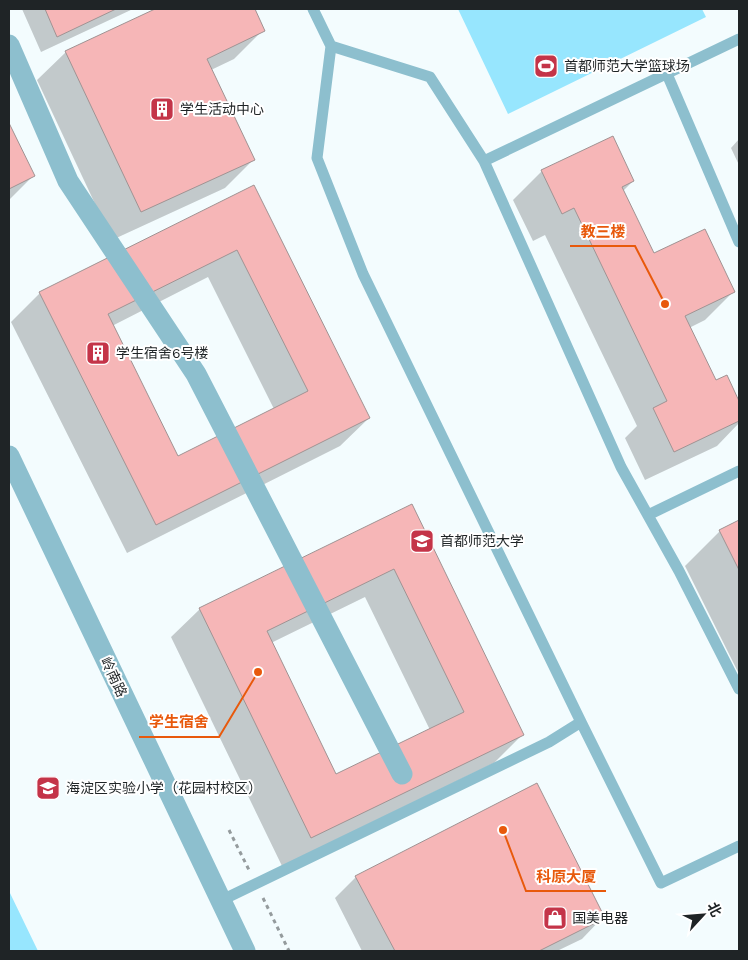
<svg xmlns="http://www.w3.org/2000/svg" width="748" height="960" font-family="'Work Sans','Noto Sans SC',sans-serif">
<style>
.green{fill:#97e6fe}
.shadow{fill:#0003;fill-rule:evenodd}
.building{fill:#f6b6b7;stroke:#a09393;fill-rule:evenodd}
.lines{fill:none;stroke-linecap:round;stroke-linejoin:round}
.path{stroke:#949b9d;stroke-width:3;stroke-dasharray:4 4;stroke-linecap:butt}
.service{stroke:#8dbfce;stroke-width:11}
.minor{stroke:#8dbfce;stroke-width:21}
.labels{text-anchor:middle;stroke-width:4;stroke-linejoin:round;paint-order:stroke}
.poi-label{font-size:14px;fill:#1f2426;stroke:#fff;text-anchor:start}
.street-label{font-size:14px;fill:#1f2426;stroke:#fff}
.leader{fill:none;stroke:#e8590c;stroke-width:2}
.callout-dot{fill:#e8590c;stroke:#fff;stroke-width:2}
.callout-label{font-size:15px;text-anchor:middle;font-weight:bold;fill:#e8590c;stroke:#fff;stroke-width:4;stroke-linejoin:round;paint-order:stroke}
</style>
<rect width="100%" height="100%" fill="#f3fcfe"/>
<!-- green -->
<path class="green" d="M458,9H702L706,17L508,114Z
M9,891L38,951H9Z"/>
<!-- shadow -->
<path class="shadow" d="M22,9H133L41,52Z
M157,9H253L263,30L234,59L211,70L254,159L225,188L112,240L37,80L66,52Z
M9,126L33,176L9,200Z
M612,137L633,181L623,191L653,255L733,292L705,320L689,328L716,382L726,377L739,404V423L717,446L645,480L625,438L637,426L545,235L533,241L513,200L542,171Z
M739,139V165L731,148Z
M254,187L369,418L340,446L127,553L11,322L40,293ZM208,277L274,409L178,457L112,326Z
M411,506L522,735L494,763L282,866L171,637L200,609ZM365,597L430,730L336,776L271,643Z
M739,521V674L685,566L720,531Z
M356,877L603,917L582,939L557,951H362L335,898Z"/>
<!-- building -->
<path class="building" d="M45,9H116L57,37Z
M155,9H255L265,31L207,59L255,160L141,212L65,51Z
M9,123L35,176L9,189Z
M613,136L634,181L622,187L654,253L705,229L735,292L685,316L716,380L727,375L739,401V421L674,452L653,408L667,401L574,208L562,214L541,170Z
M254,185L370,418L156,525L39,292ZM237,250L308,391L178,456L108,314Z
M412,504L524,735L311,838L199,608ZM394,569L464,712L336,774L267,631Z
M739,520V570L719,530Z
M537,783L605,918L539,951H395L355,876Z"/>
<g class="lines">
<!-- path -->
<path class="path" d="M229,830L249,870
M263,898L289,951"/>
<!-- service -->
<path class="service" d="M331,46L430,77L484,161L739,39
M667,74L739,242
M484,161L621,467L679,571L739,689
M648,515L739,471
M581,722L661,883L739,846
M220,901L549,742L581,722L363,274L317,158L331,46L313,9"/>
<!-- minor -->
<path class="minor" d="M9,45L68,181L196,374L402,774
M9,456L245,951"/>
</g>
<!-- icons -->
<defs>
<g id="stadium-square" transform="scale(1.25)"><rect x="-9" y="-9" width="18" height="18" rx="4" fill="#c43448" stroke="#fff"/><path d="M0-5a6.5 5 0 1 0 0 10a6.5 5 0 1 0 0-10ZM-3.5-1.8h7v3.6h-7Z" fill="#fff"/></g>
<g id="building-square" transform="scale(1.25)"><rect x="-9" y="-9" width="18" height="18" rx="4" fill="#c43448" stroke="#fff"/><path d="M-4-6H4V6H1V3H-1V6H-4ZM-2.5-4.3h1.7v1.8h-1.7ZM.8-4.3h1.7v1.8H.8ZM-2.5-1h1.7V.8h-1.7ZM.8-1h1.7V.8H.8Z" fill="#fff"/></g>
<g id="university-square" transform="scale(1.25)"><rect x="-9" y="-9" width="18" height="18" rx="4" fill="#c43448" stroke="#fff"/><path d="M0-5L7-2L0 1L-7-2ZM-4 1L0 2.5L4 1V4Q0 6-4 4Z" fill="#fff"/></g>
<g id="school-square" transform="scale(1.25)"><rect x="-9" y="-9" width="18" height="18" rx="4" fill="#c43448" stroke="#fff"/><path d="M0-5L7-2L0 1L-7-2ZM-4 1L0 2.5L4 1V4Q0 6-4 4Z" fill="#fff"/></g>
<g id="shop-square" transform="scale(1.25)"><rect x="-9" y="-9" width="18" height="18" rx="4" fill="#c43448" stroke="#fff"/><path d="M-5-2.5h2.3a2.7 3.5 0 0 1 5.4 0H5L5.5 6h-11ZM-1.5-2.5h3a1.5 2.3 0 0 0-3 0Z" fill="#fff"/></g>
</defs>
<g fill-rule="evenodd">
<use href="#stadium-square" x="546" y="66"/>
<use href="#building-square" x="162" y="109"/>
<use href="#building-square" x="98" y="353"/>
<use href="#university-square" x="422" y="541"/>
<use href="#school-square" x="48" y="788"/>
<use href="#shop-square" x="555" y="918"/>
</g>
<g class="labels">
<!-- poi labels -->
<g class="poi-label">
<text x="564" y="71">首都师范大学篮球场</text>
<text x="180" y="114">学生活动中心</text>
<text x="116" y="358">学生宿舍6号楼</text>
<text x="440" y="546">首都师范大学</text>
<text x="66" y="793">海淀区实验小学（花园村校区）</text>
<text x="572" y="923">国美电器</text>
</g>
<!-- street labels -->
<g class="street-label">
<text transform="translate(114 677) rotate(65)" y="5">岭南路</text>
</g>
</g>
<!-- callouts -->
<path class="leader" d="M665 304L635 246H570M258 672L219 737H139M503 830L526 891H606"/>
<g class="callout-dot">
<circle cx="665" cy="304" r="5"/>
<circle cx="258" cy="672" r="5"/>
<circle cx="503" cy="830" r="5"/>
</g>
<g class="callout-label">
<text x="603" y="237">教三楼</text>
<text x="179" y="727">学生宿舍</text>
<text x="566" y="882">科原大厦</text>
</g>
<!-- border -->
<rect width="748" height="960" fill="none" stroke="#1f2426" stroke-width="20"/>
<!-- north arrow -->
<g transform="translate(703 915) rotate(64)" stroke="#ffffff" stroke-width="4" paint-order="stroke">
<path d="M0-4L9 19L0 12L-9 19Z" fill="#1f2426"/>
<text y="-8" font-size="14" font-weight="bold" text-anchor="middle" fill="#1f2426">北</text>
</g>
</svg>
